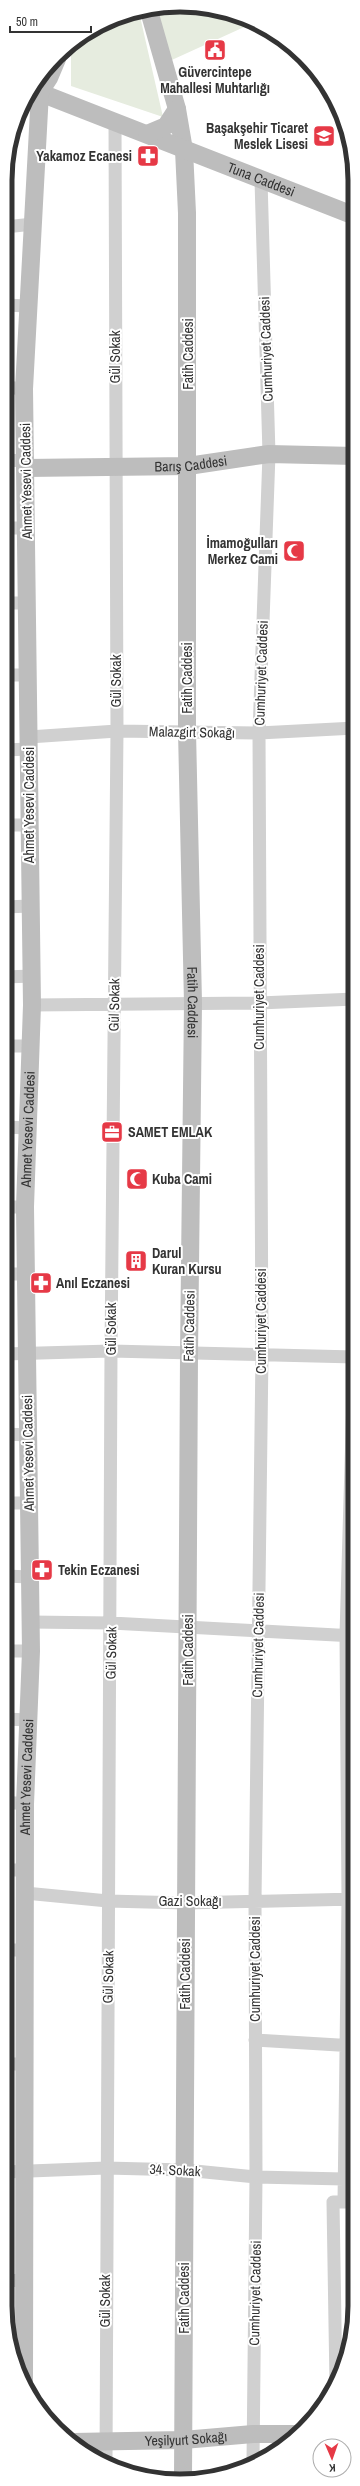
<svg xmlns="http://www.w3.org/2000/svg" width="360" height="2486" font-family="'Archivo Narrow',sans-serif">
<style>
.green{fill:#e6ecdf}
.lines{fill:none;stroke-linecap:round;stroke-linejoin:round}
.street{stroke:#d0d0d0;stroke-width:13}
.secondary{stroke:#bdbdbd;stroke-width:18}
.labels{text-anchor:middle;stroke-width:4;stroke-linejoin:round;paint-order:stroke}
.poi-label{font-size:14px;font-weight:bold;fill:#333;stroke:#fff;text-anchor:start}
.street-label{font-size:14px;fill:#333;stroke:#fff}
.rim{fill:none;stroke:#333;stroke-width:5}
</style>
<rect width="100%" height="100%" fill="#fff"/>
<!-- green -->
<path class="green" d="M192,5L253,23L163,64L151,11Z
M139,12L163,117L71,86V45L124,14Z"/>
<g class="lines">
<!-- street -->
<path class="street" d="M5,227L33,224
M5,305L28,306
M5,387L24,389
M5,460L26,461
M5,528H27
M5,603H27
M5,675H28
M29,737L117,731L259,733L355,728
M5,750L29,749
M5,825H30
M5,907L30,906
M5,977L32,976
M32,1005L259,1003L355,999
M5,1046H31
M5,1127L28,1128
M5,1207H25
M5,1274H25
M5,1354L111,1351L355,1357
M5,1434L28,1435
M5,1503H28
M5,1576L30,1577
M30,1622L111,1623L355,1636
M5,1651H31
M5,1719L29,1720
M5,1802L25,1804
M5,1870H26
M25,1893L108,1901L186,1903L355,1899
M5,1950H24
M255,2040L355,2046
M5,2064H24
M5,2172L106,2168L185,2170L256,2177L344,2179
M344,2202L348,1899L346,1635L355,1330
M5,2280L25,2281
M336,2385L333,2202H355
M253,2462L256,2177L255,1900L262,1353L259,733L269,454L261,180
M106,2464L111,1351L117,731L115,121"/>
<!-- secondary -->
<g class="secondary">
<path id="s1" d="M149,11L177,109L184,150L187,213V731L193,1003L189,1354L183,2479"/>
<path id="s2" d="M33,90L355,216"/>
<path d="M147,134L166,126L177,109"/>
<path id="s3" d="M26,468L188,466L269,454L355,456"/>
<path id="s4" d="M24,2382L25,1804L31,1651L25,1207L32,1005L24,389L40,92L49,78L57,59"/>
<path id="s5" d="M73,2442L183,2440L253,2434H298"/>
</g>
</g>
<!-- icons -->
<defs>
<g id="civic-square" transform="scale(1.15)"><rect x="-9" y="-9" width="18" height="18" rx="4" fill="#e63946" stroke="#fff"/><path d="M-.6-6.5H3V-4.5H.6V-3L4-1V1h2V6H-6V1h2V-1L-.6-3ZM-1.2 2.5V6h2.4V2.5Z" fill="#fff"/></g>
<g id="school-square" transform="scale(1.15)"><rect x="-9" y="-9" width="18" height="18" rx="4" fill="#e63946" stroke="#fff"/><path d="M0-5L7-2L0 1L-7-2ZM-4 1L0 2.5L4 1V4Q0 6-4 4Z" fill="#fff"/></g>
<g id="pharmacy-square" transform="scale(1.15)"><rect x="-9" y="-9" width="18" height="18" rx="4" fill="#e63946" stroke="#fff"/><path d="M-2-6h4v4h4v4h-4v4h-4v-4h-4v-4h4Z" fill="#fff"/></g>
<g id="mosque-square" transform="scale(1.15)"><rect x="-9" y="-9" width="18" height="18" rx="4" fill="#e63946" stroke="#fff"/><path d="M3.5-4.9A6 6 0 1 0 3.5 4.9A5 5 0 1 1 3.5-4.9Z" fill="#fff"/></g>
<g id="office-square" transform="scale(1.15)"><rect x="-9" y="-9" width="18" height="18" rx="4" fill="#e63946" stroke="#fff"/><path d="M-6-3h4V-5.5h4V-3h4V5H-6ZM-1-4.5V-3h2v-1.5ZM-6 0V1H6V0Z" fill="#fff"/></g>
<g id="building-square" transform="scale(1.15)"><rect x="-9" y="-9" width="18" height="18" rx="4" fill="#e63946" stroke="#fff"/><path d="M-4-6H4V6H1V3H-1V6H-4ZM-2.5-4.3h1.7v1.8h-1.7ZM.8-4.3h1.7v1.8H.8ZM-2.5-1h1.7V.8h-1.7ZM.8-1h1.7V.8H.8Z" fill="#fff"/></g>
</defs>
<g fill-rule="evenodd">
<use href="#civic-square" x="215" y="50"/>
<use href="#school-square" x="324" y="136"/>
<use href="#pharmacy-square" x="148" y="156"/>
<use href="#mosque-square" x="294" y="551"/>
<use href="#office-square" x="112" y="1132"/>
<use href="#mosque-square" x="137" y="1179"/>
<use href="#building-square" x="136" y="1261"/>
<use href="#pharmacy-square" x="41" y="1283"/>
<use href="#pharmacy-square" x="42" y="1570"/>
</g>
<g class="labels">
<!-- poi labels -->
<g class="poi-label">
<text x="215" y="77" text-anchor="middle">Güvercintepe<tspan x="215" dy="16">Mahallesi Muhtarlığı</tspan></text>
<text x="308" y="133" text-anchor="end">Başakşehir Ticaret<tspan x="308" dy="16">Meslek Lisesi</tspan></text>
<text x="132" y="161" text-anchor="end">Yakamoz Ecanesi</text>
<text x="278" y="548" text-anchor="end">İmamoğulları<tspan x="278" dy="16">Merkez Cami</tspan></text>
<text x="128" y="1137">SAMET EMLAK</text>
<text x="152" y="1184">Kuba Cami</text>
<text x="152" y="1258">Darul<tspan x="152" dy="16">Kuran Kursu</tspan></text>
<text x="56" y="1288">Anıl Eczanesi</text>
<text x="58" y="1575">Tekin Eczanesi</text>
</g>
<!-- street labels -->
<g class="street-label">
<text dy="5" stroke="none"><textPath href="#s2" startOffset="245">Tuna Caddesi</textPath></text>
<text transform="translate(266 349) rotate(-92)" y="5">Cumhuriyet Caddesi</text>
<text transform="translate(188 354) rotate(-90)" y="5">Fatih Caddesi</text>
<text transform="translate(115 357) rotate(-90)" y="5">Gül Sokak</text>
<text dy="5" stroke="none"><textPath href="#s3" startOffset="165">Barış Caddesi</textPath></text>
<text transform="translate(26 481) rotate(-91)" y="5">Ahmet Yesevi Caddesi</text>
<text transform="translate(261 673) rotate(-88)" y="5">Cumhuriyet Caddesi</text>
<text transform="translate(187 678) rotate(-90)" y="5">Fatih Caddesi</text>
<text transform="translate(116 681) rotate(-90)" y="5">Gül Sokak</text>
<text transform="translate(192 732) rotate(1)" y="5">Malazgirt Sokağı</text>
<text transform="translate(29 805) rotate(-90)" y="5">Ahmet Yesevi Caddesi</text>
<text transform="translate(259 997) rotate(-90)" y="5">Cumhuriyet Caddesi</text>
<text dy="5" stroke="none"><textPath href="#s1" startOffset="996">Fatih Caddesi</textPath></text>
<text transform="translate(114 1005) rotate(-89)" y="5">Gül Sokak</text>
<text dy="5" stroke="none"><textPath href="#s4" startOffset="1253">Ahmet Yesevi Caddesi</textPath></text>
<text transform="translate(261 1321) rotate(-90)" y="5">Cumhuriyet Caddesi</text>
<text transform="translate(189 1326) rotate(-89)" y="5">Fatih Caddesi</text>
<text transform="translate(111 1329) rotate(-90)" y="5">Gül Sokak</text>
<text transform="translate(28 1453) rotate(-91)" y="5">Ahmet Yesevi Caddesi</text>
<text transform="translate(258 1645) rotate(-89)" y="5">Cumhuriyet Caddesi</text>
<text transform="translate(188 1650) rotate(-90)" y="5">Fatih Caddesi</text>
<text transform="translate(111 1653) rotate(-89)" y="5">Gül Sokak</text>
<text dy="5" stroke="none"><textPath href="#s4" startOffset="605">Ahmet Yesevi Caddesi</textPath></text>
<text x="190" y="1906">Gazi Sokağı</text>
<text transform="translate(255 1969) rotate(-90)" y="5">Cumhuriyet Caddesi</text>
<text transform="translate(185 1974) rotate(-90)" y="5">Fatih Caddesi</text>
<text transform="translate(108 1977) rotate(-89)" y="5">Gül Sokak</text>
<text transform="translate(175 2170) rotate(3)" y="5">34. Sokak</text>
<text transform="translate(255 2293) rotate(-89)" y="5">Cumhuriyet Caddesi</text>
<text transform="translate(184 2298) rotate(-90)" y="5">Fatih Caddesi</text>
<text transform="translate(105 2301) rotate(-90)" y="5">Gül Sokak</text>
<text dy="5" stroke="none"><textPath href="#s5" startOffset="113">Yeşilyurt Sokağı</textPath></text>
</g>
</g>
<!-- crop -->
<path d="M0 0H360V2486H0ZM180 12H180A168 168 0 0 1 348 180V2306A168 168 0 0 1 180 2474H180A168 168 0 0 1 12 2306V180A168 168 0 0 1 180 12Z" fill="#fff" fill-rule="evenodd"/>
<path class="rim" d="M180 12H180A168 168 0 0 1 348 180V2306A168 168 0 0 1 180 2474H180A168 168 0 0 1 12 2306V180A168 168 0 0 1 180 12Z"/>
<!-- north arrow -->
<g transform="translate(332 2458) rotate(178)"><circle r="19" fill="#ffffff" stroke="#adadad"/>
<path d="M0-3L7 15L0 10L-7 15Z" fill="#e63946"/>
<text y="-6" font-size="11" font-weight="bold" text-anchor="middle" fill="#333333">K</text>
</g>
<!-- scale -->
<path d="M10 26v6h81v-6" fill="none" stroke="#333333" stroke-width="2"/>
<text x="16" y="26" font-size="12" fill="#333333" stroke="#ffffff" stroke-width="3" paint-order="stroke">50 m</text>
</svg>
